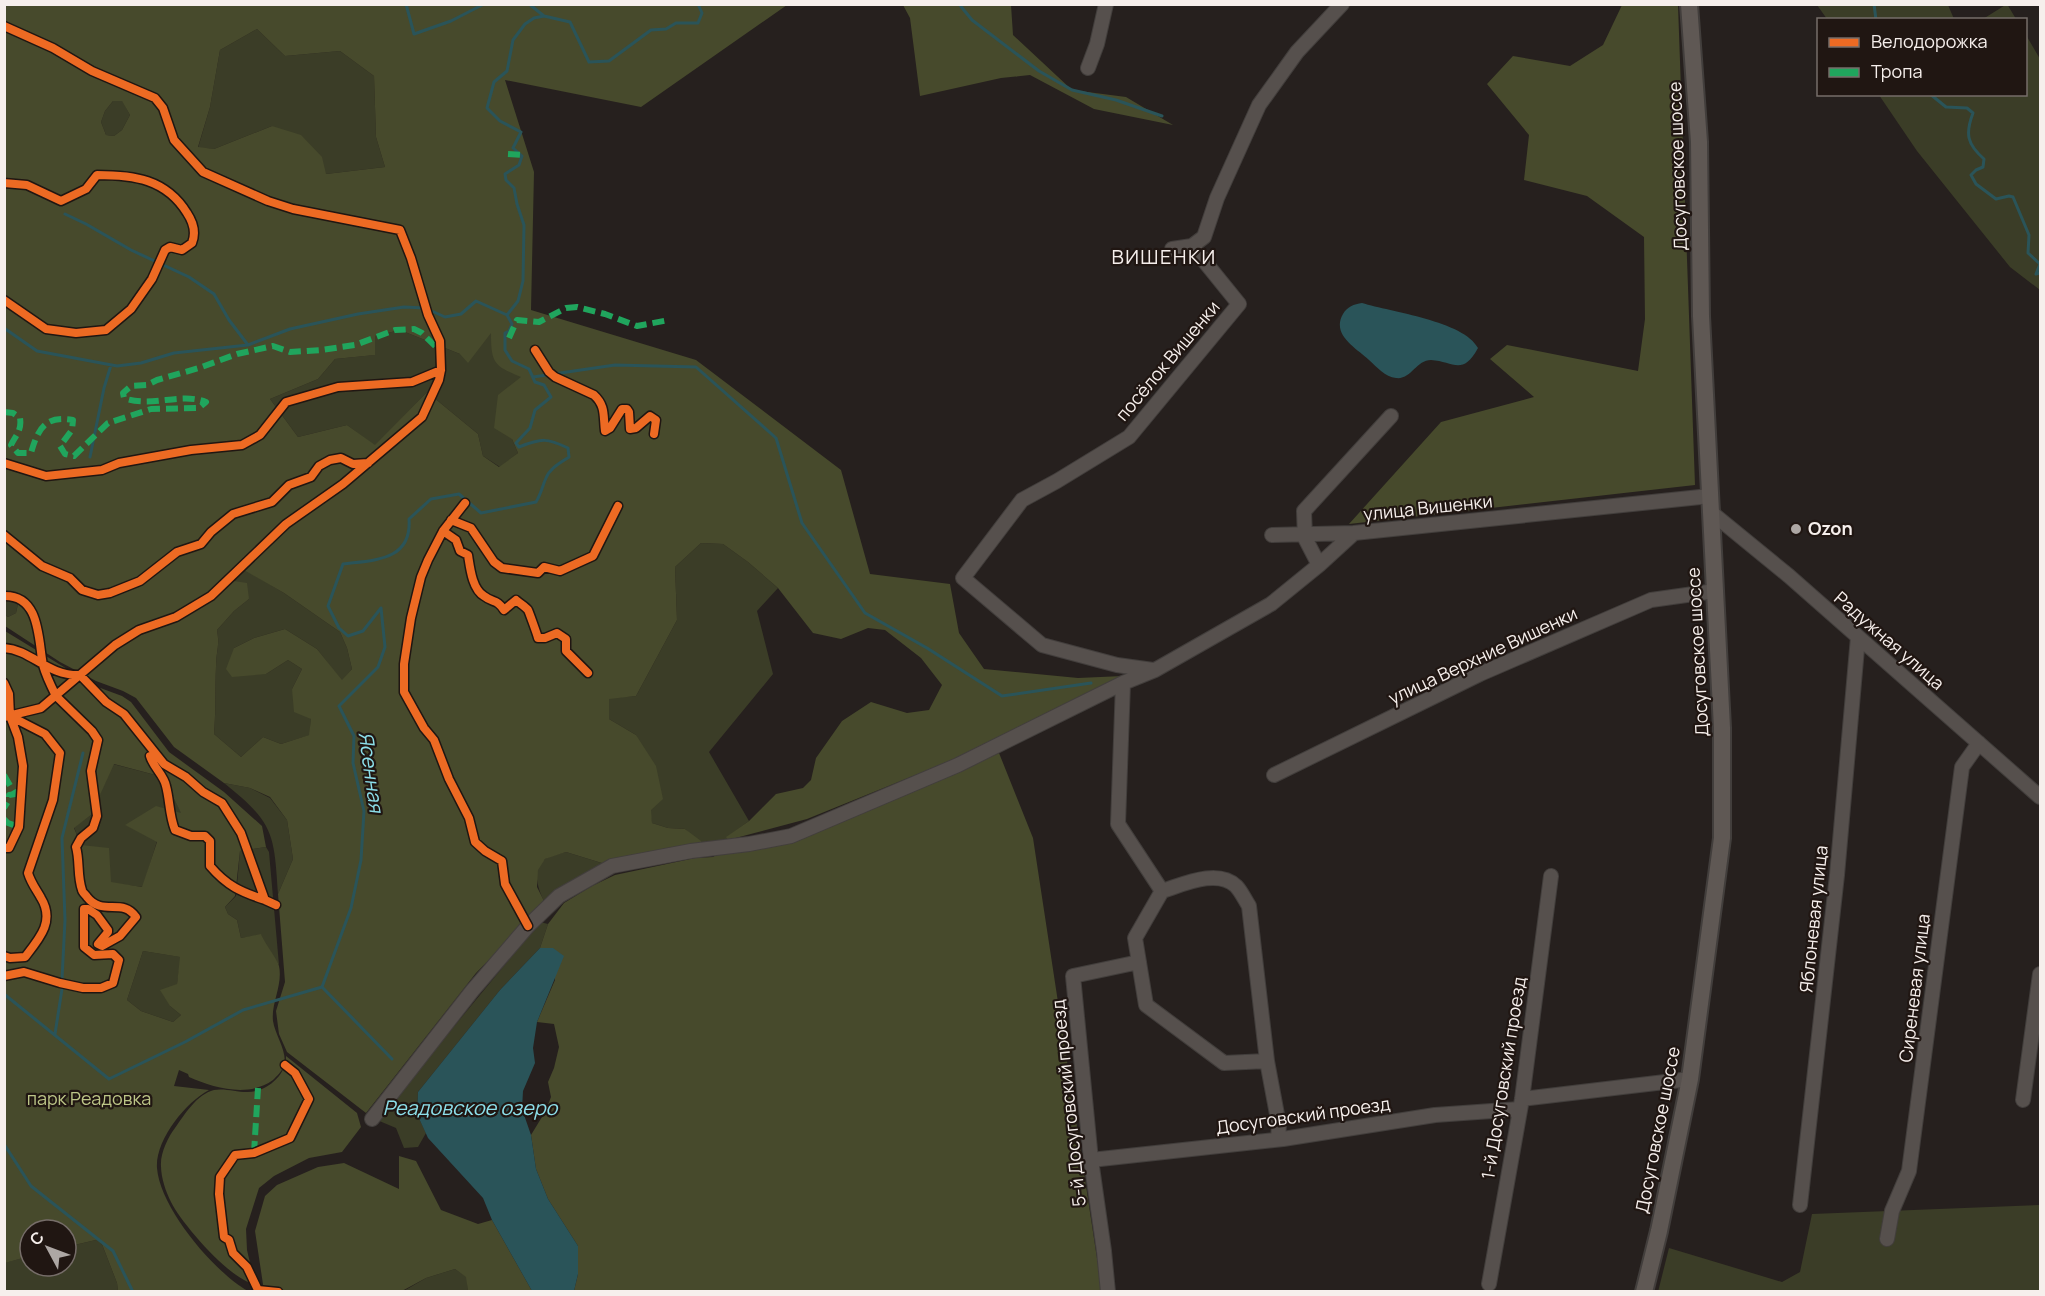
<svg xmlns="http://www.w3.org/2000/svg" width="2045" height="1296" font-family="Manrope,sans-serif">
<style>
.green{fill:#3b3d27}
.forest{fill:#474a2c;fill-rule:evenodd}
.water{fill:#2a5459}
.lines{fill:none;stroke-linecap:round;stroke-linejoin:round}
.stream{stroke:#2a5459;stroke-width:3}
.minor-casing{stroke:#423e3c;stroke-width:16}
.major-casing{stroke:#423e3c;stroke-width:20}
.minor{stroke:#56504d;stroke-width:14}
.major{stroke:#5f5854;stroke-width:16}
.quiet{stroke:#20a55d;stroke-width:6;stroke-dasharray:12 6;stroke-linecap:butt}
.cycleway-casing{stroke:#201612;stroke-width:11}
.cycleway{stroke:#ed6a23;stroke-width:8}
.poi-dot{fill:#ada7a4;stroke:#201612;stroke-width:2}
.labels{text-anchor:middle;stroke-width:4.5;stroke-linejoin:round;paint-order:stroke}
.street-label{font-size:18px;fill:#f6efec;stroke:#201612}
.poi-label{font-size:18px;font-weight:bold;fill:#f6efec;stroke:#201612;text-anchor:start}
.park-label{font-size:18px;fill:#bcc587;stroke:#201612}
.neighbourhood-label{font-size:20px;letter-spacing:1.5px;fill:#f6efec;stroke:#201612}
.water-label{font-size:20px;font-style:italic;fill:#8de0eb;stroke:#201612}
</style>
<rect width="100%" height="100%" fill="#26201e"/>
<!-- green -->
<path class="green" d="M2007,4L2016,19H1983Z
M1817,5H1948L1954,19H1827Z
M257,29L285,56L340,51L374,76L376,137L385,167L326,174L272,126L214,149L198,148L210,107L220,50Z
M2026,35L2040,59V290L2010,267L1917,151L1879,95L2026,94Z
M122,100L130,115L122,130L114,136L106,135L101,122L105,111L113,101Z
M400,330L460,354L491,332L522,377L512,439L518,453L500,467L483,456L478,434L427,392L375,446L347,425L298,437L270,399L318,379L335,359L374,355L375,336Z
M701,543L723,544L748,562L778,588L757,611L773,674L709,752L749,821L727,837L728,840L702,846L685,829L668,828L652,823L636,735L609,719V698L636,696L677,620L675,567Z
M244,569L284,593L340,632L347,648L352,669L342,681L317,649L285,629L254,638L234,648L266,674L288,660L302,669L292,689L311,719L310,735L281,744L263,737L241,757L214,734C216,712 215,689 216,667C216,651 220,647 217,630L234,611L249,599L234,582Z
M11,599L16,601L18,604L16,613L8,617L5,615V603Z
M113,764L163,777L182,814L126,825L157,841L143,887L111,883L81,846L74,827L91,815Z
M224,783L250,788L270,798L287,820L293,859L278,894C274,833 274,823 224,783Z
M266,847L269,852L279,965L266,947L261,935L241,938L237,920L228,914L225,907L236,896L240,851Z
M566,852L605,864L545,903C538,890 530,867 547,858C553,855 560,854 566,852Z
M540,922L548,924L540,948L500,990L418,1092L417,1114L426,1133L418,1147L404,1148L396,1128L377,1120Z
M143,951L181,957L177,984L170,1006L181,1015L173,1022L141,1011L127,1000Z
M2040,1205V1291L1658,1292L1669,1248L1782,1282L1800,1272L1812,1214Z
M100,1239L117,1283L118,1291H5L4,1263L30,1256V1266H66V1247Z
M455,1269L467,1277L468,1291L402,1292L426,1278Z"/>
<!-- forest -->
<path class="forest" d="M5,5H787L641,107L505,80L534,172L531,310L696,360L841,470L870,574L950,584L959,633L984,669L1078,678L1123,676L995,742L955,759L807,819L728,840L726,837L749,821L776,794L803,788L811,780L816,758L842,721L871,702L907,713L929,710L942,685L921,658L885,630L868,628L841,639L813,633L778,588L748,562L723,544L701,543L675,567L677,620L636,696L609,699V719L636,735L656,766L663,799L651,810L652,823L668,828L685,829L701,841L702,846L605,864L566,852L545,859L538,870L537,887L545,903L476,973L366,1113L287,1052L279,1034L276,1011L285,982L278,894L293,859L287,820L270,797L250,788L224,783L174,747L136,698L123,691L96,681L60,662L5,626V615L8,617L16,613L18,604L16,601L11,599L5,603ZM257,29L285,56L340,51L374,76L376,137L385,167L326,174L322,157L301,135L272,126L214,149L198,147L210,107L220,50ZM113,101H122L130,115L122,130L114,136L106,135L101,122L105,111ZM400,330L460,354L468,363L491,333C491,363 494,366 521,377L498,395L494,428L512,439L518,453L499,467L483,456L478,434L427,392L375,445L347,425L298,437L270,399L318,379L335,359L375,355V336ZM244,570L284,593L340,632L347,648L352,669L342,680L317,649L285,629L254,638L234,648L226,669L232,677L266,674L288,660L302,669L292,689L294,712L311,719L309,735L281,744L263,737L241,757L214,734C216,711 215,689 216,667C216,651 220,647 217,630L234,611L249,599L247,583L234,581Z
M903,5H1011L1013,35L1072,90L1126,97L1173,125L1094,109L1030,75L1001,78L920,96L910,18Z
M1622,5H1678L1695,485L1349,524L1441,422L1534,397L1490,359L1507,345L1638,371L1645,319L1644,237L1587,196L1524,180L1529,135L1487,84L1513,56L1570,66L1603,45Z
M5,631L95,686L122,696L131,702L169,752L224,792L262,826L266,847L240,851L235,896L225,907L228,914L237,920L241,938L261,934C265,944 278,960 279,966C283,985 271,1003 273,1021C275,1035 288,1052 284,1066C282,1071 277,1076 273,1080C248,1098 214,1088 189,1077L188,1074L179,1070L174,1086L209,1090C186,1102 155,1140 157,1168C160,1208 214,1272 248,1291H118L117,1283L100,1239L66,1247V1230H30V1256L5,1263ZM114,764L163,777L181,813L156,806L125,825L157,842L142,887L111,882L109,848L81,845L74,828L91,815ZM143,951L180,957L177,984L160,990L170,1006L181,1015L173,1022L141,1011L127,1000Z
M999,753L1033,838L1102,1291H574L578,1274V1246L548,1199L536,1169L531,1135L545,1112L551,1097L548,1082L554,1068L559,1047L554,1024L537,1022L555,980L553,948H540L548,924L564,903L592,886L615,875L695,858L713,857L718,854L730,853Z
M286,1056L357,1113L361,1127L342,1152L309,1158L274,1176L259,1188L246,1229L247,1250L255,1284C231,1281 182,1224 171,1202C166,1192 161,1178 161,1166C160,1154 168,1137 175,1128C184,1115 197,1094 214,1090C224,1088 237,1092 246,1092C266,1093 287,1075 286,1056Z
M399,1156L416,1161L441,1210L478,1224L492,1220L532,1291H468L466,1277L455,1269L426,1278L402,1291H264L255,1231L265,1196L277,1185L318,1167L344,1163L399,1189Z"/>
<!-- water -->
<path class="water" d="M1362,303C1391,312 1464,321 1478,348C1462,377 1453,361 1431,360C1416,360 1411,380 1396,378C1385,377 1377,367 1369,360C1356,348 1331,335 1343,314C1347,307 1354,304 1362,303Z
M540,948H553L564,956L537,1022L533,1048L535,1063L523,1091L522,1109L531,1135L536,1169L548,1199L578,1246V1274L574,1291H532L492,1220L483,1198L428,1138L417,1114L418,1092L500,990Z"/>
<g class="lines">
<!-- stream -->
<path class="stream" d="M406,4L414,34L451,21L484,4
M529,4L544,16
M959,4L972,20L1039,71L1072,90L1116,100L1162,116
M1874,4L1876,20
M1930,94L1946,107L1967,108L1973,113C1965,134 1967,144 1984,159L1983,167L1976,170L1971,175L1976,184L1996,199L2009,196L2013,197L2029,235L2028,253L2040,264L2036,274L2040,273
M65,214L86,224L131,250L189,277L214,294L229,320L248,345
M4,328L37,351L117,366L141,363L174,353L248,345L290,329L358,314L404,307L425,308L445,317L461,314L476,301L507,315
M533,377L615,365L696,367L776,438L802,523L865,613L927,648L1002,696L1091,683
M90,457L104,388L111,365
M62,979L65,920L62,838L83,753
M322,987L392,1059
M4,994L109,1079L185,1042L243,1010L322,987L351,908L361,860L364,811L353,763L354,736L339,706L378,667L385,647L381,608L363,631L348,636L339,628L328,606L343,564C374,560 412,561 409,519L431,499L459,494L481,513L536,502C541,494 542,487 546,478C550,468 560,463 569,457L568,448C547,438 542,438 519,447L516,443L530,428L535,410L551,397L544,385L535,382L529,369L512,361L505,350V333L509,331L512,324L507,315L518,301L523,281L524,225L517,204L514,188L506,180L505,174L519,165L522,156L513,148L521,132L500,121L487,108L494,82L507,71L513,40L525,24L534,18L544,16L570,22L589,62L609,61L651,30L666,29L676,23H698L702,13L698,4
M55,1034L62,989
M4,1144L31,1186L113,1251L133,1292"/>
<!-- minor casing -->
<g class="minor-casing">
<path id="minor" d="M1088,68L1097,44L1106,4
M1172,249L1192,246L1204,237L1217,198L1259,105L1297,52L1342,4
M1712,513L1789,576L2040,797
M1272,535L1355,533
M1319,565L1305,538L1304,511L1391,416
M1153,670L1117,665L1042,645L963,578L1022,500L1057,481L1129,437L1239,304L1192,246
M1123,683L1118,824L1162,891
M1274,775L1480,674L1651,600L1715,591
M1162,891C1182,885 1217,868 1236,886C1241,891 1245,900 1249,906L1267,1061L1279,1125L1278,1139
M1162,891L1135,938L1146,1005L1224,1063L1267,1061
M1522,1099L1690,1079
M2023,1100L2040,974
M372,1119L472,991L528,926L559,896L612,866L691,851L749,844L791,836L958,765L1123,683L1155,670L1271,604L1319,565L1354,533L1710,496
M1091,1160L1283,1139L1435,1115L1520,1109
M1800,1205L1837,875L1858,637
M1887,1239L1892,1211L1909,1171L1962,767L1979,743
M1489,1284L1522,1099L1551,876
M1108,1292L1104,1251L1091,1160L1073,976L1139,962"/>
</g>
<!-- major casing -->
<g class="major-casing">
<path id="major" d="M1644,1292L1659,1231L1690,1079L1722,838V728L1701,316L1699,142L1689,4"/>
</g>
<!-- minor -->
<use href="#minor" class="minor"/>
<!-- major -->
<use href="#major" class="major"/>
<!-- quiet -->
<path class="quiet" d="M508,154L524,155
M509,338L517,320L539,322L566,308L577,307L605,314L637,326L669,320
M4,412L13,413L20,418C22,430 16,435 11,445L18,453H31C38,428 46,415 73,420L72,430L60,446L65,454L74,456L108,423L151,409L199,408L206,402C181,392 151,408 124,398L123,393L131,386L147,385L157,380L199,368L237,354L273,346L290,352L321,350L355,345L395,330L414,329L422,333L436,347L437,351
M4,775L15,794L9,795V800L4,808
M4,819L8,823L19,827
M254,1153L258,1088"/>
<!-- cycleway casing -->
<g class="cycleway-casing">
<path id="cycleway" d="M4,26L53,48L92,71L155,98L163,108L174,140L203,172L268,201L293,209L400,230L411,258L428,315L440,341L441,370L439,380L422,417L343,484L286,524L211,596L176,617L139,630L115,645L41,708L4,717
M4,183L27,185L61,201L86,189L97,175C134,175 166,179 187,213C193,222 196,233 192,243L182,250L170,247L165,250L152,279L131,309L106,330L76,333L46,329L4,300
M535,350L549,372L555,377L594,395C606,406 603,416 605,431L610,428L622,409H627L629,412L630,429L636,428L650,416L656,420L654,434
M4,463L46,476L102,470L119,463L191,450L242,445L260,435L286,402L338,387L412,382L441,370
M465,503L443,531L428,560L421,577L411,618L404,664V692L424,728L434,740L449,779L469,818L475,842L485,851L502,861L505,884L528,926
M451,520L471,528L494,562L502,568L538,573L544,567L560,571L593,556L618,506
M443,531L456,540L460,551L468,555C470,567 472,589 484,596C493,603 497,599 504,610L516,600C519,603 525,606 528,610C529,612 537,634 538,638H545L557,633L566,639V651L588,673
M4,535L42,566L70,578L82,590L98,595L110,593L140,581L177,552L201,544L211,532L233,514L272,502L289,485L311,477L319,466L330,460L341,458L353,464L368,463
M4,596C41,595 38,641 43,665C46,676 51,686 56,696L92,731L98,740L91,771L97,816L93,828L81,838L76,847C80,861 77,876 82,890C82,892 86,895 87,897C103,917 122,897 136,917L120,936L102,946L98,944L108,932V930L97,915L88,909H84V947L94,955L113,954L119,960L113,983L101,988H83L60,983L24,972L4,976
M4,648C32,650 47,676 80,675L106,702L124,714L164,764L186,777L203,792L222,803L241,833L265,900L276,905
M4,683L9,694L10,716L18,737L23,766L19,827L9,848H4
M150,756C153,767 164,775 166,786C170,801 169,815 175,830L191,836H205L210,841V866C227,886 241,892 265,900
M4,956L10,958L25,957C40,938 55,921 41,898C36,889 31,883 28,873L53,800L60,753L45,734L10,716
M278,1292L258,1290L247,1267L233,1253L229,1240L224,1237L219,1194L220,1177L235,1155L254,1153L290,1138L309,1099L295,1073L285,1065"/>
</g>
<!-- cycleway -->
<use href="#cycleway" class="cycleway"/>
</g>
<!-- markers -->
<circle class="poi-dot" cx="1796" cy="529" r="6"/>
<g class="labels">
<!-- street labels -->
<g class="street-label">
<text transform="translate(1678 166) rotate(-92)" y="6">Досуговское шоссе</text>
<text transform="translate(1168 361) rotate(-50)" y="6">посёлок Вишенки</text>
<text transform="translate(1428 508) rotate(-6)" y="6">улица Вишенки</text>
<text transform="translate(1889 641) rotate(41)" y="6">Радужная улица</text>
<text transform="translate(1698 652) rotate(-93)" y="6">Досуговское шоссе</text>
<text transform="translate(1483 656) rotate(-25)" y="6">улица Верхние Вишенки</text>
<text transform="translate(1814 919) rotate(-84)" y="6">Яблоневая улица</text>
<text transform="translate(1915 988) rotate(-83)" y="6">Сиреневая улица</text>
<text transform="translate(1504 1078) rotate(-81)" y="6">1-й Досуговский проезд</text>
<text transform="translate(1069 1103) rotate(-96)" y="6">5-й Досуговский проезд</text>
<text transform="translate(1303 1116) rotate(-8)" y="6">Досуговский проезд</text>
<text transform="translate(1658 1130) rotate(-79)" y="6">Досуговское шоссе</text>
</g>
<!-- poi labels -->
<g class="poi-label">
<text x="1808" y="535">Ozon</text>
</g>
<!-- park labels -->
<g class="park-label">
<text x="89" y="1105">парк Реадовка</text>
</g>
<!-- neighbourhood labels -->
<g class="neighbourhood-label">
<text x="1164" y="264">ВИШЕНКИ</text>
</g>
<!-- water labels -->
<g class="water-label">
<text transform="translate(371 772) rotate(82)" y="7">Ясенная</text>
<text x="470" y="1115">Реадовское озеро</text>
</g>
</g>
<!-- border -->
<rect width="2045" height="1296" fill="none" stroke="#f6efec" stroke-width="12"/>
<!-- legend -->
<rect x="1817" y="18" width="210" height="78" fill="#201612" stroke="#766d69" stroke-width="1.5"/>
<rect x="1829" y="38" width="30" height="9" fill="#ed6a23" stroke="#766d69" stroke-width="1.5"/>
<text x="1871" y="48" font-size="18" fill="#f6efec">Велодорожка</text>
<rect x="1829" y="68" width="30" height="9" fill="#20a55d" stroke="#766d69" stroke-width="1.5"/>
<text x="1871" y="78" font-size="18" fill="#f6efec">Тропа</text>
<!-- north arrow -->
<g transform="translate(48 1248) rotate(311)"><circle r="28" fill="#201612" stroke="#766d69" stroke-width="1.5"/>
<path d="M0-4.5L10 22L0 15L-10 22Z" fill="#ada7a4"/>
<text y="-9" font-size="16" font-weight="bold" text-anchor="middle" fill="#f6efec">С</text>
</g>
</svg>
